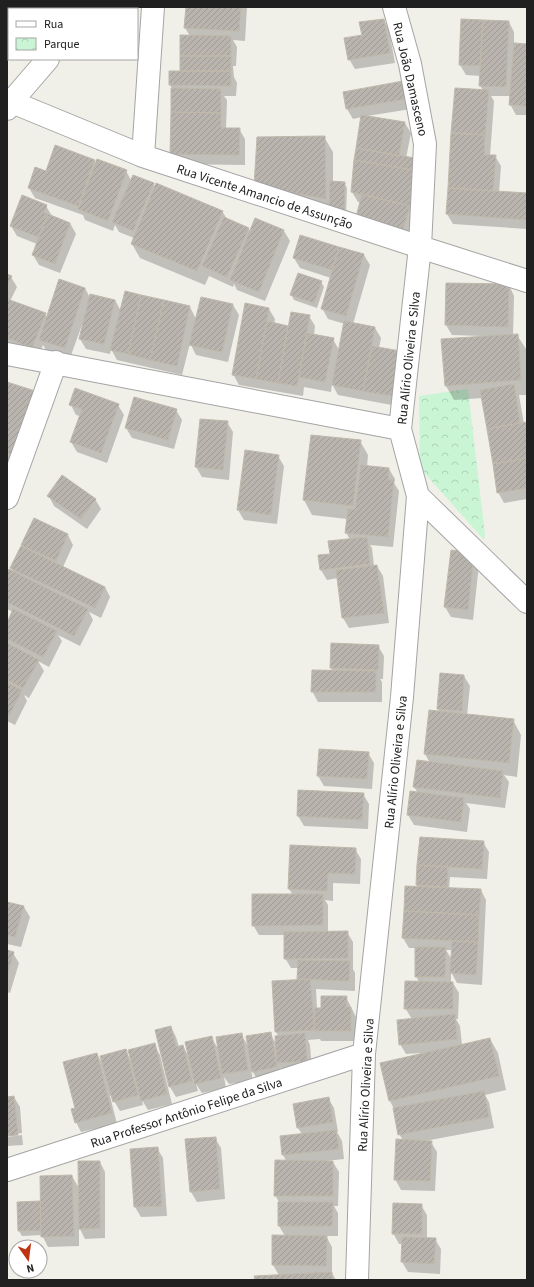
<svg xmlns="http://www.w3.org/2000/svg" width="534" height="1287" font-family="'Source Sans 3',sans-serif">
<style>
.park{fill:url(#park-crowns)}
.shadow{fill:#0003;fill-rule:evenodd}
.building{fill:url(#building-hatch);stroke:#c0b9ab}
.lines{fill:none;stroke-linecap:round;stroke-linejoin:round}
.minor-casing{stroke:#a4a4a4;stroke-width:24}
.minor{stroke:#fff;stroke-width:22}
.labels{text-anchor:middle;stroke-width:3.5;stroke-linejoin:round;paint-order:stroke}
.street-label{font-size:13px;fill:#202020;stroke:#fff}
</style>
<defs>
<pattern id="park-crowns" width="20" height="18" patternUnits="userSpaceOnUse"><rect width="20" height="18" fill="#caf5d5"/><path d="M2 6a3 3 0 1 1 6 0M12 15a3 3 0 1 1 6 0" fill="none" stroke="#add2b7"/></pattern>
<pattern id="building-hatch" width="6" height="6" patternUnits="userSpaceOnUse"><rect width="6" height="6" fill="#b9b5ae"/><path d="M-1 1l2-2M0 6l6-6M5 7l2-2" fill="none" stroke="#9f9b95"/></pattern>
</defs>
<rect width="100%" height="100%" fill="#f0efe8"/>
<!-- park -->
<path class="park" d="M468,389L485,535L484,540L420,468L419,396Z"/>
<!-- shadow -->
<path class="shadow" d="M187,7H247L245,41L233,40L237,47L236,66H233L234,77L237,83L236,96H224L227,100L226,129H239L245,139V165L177,164L171,154L172,89L170,85L181,72L190,36L185,28Z
M384,20L389,30L395,63L355,69L349,59Z
M462,20L509,22L514,32V44L527,45V115H516L510,104L511,96H491L494,101L490,156H495L501,166L499,193L527,194V229L453,224L447,214L456,89L483,91L480,85L481,76L466,75L460,65Z
M402,82L411,109L367,116L405,123L411,133L406,158L418,181L409,239L363,227L361,202H358L352,192L362,117L353,119L347,109Z
M324,137L333,152V182L344,183L347,188L346,215L264,200Z
M94,161L96,164L126,171L131,180L153,184L155,188L222,211L227,219L248,228L251,232L284,231L290,241L265,301L237,290L234,284L233,287L209,276L205,285L140,258L132,244L134,238L119,232L115,225L113,231L85,220L83,215L35,198L29,188L46,172Z
M46,206L52,216L70,223L76,234L60,273L39,265L33,255L37,244L17,236L11,226Z
M300,236L364,255L370,265L353,324L375,328L381,338L379,348L400,352L397,406L338,395L332,384L331,392L304,387L303,396L239,385L233,374L269,309L275,319L274,324L289,327L309,316L315,326L314,335L333,339L339,350L345,324L328,319L322,308L331,278L300,268L294,258Z
M7,275L11,277L17,287L10,301L45,314L47,318L85,288L90,298L115,300L121,311L190,307L196,319L202,298L233,305L239,315L228,362L196,355L190,343L182,375L117,360L111,349L110,354L86,349L80,339L84,322H83L70,358L46,350L43,345L38,357L7,345Z
M321,282L324,287L317,308L294,300L291,294Z
M509,285L514,296L513,335H517L526,349L527,395H519L524,424L527,423V499L504,503L498,492L483,398L454,400L446,386L482,337V336L452,335L446,325Z
M7,383L19,464L7,460Z
M71,405H118L124,415L107,463L77,452L71,442L80,416L76,415Z
M176,410L182,420L174,449L132,438L126,428Z
M227,422L233,432L229,480L202,477L196,467Z
M311,436L360,441L368,455L367,467L389,469L395,479L394,483L399,491L393,547L370,545L372,548L374,566H377L383,576L389,623L349,628L343,618L338,578L327,580L321,570L331,555L350,540L346,532L347,519L312,515L304,500Z
M278,456L284,466L277,524L244,520L238,510Z
M49,496L95,499L101,509L87,529L54,506Z
M68,535L73,545L63,567L105,587L110,597L101,618L89,612L93,620L80,646L58,635L62,641L49,667L38,661L44,671L29,698L24,695L27,701L15,725L7,721V625L13,612L7,609V574L14,572L11,568L24,548L22,545Z
M452,551L479,564L473,620L451,617L445,607Z
M378,646L384,656L383,679H380L382,682V702H318L312,691L333,672L331,668Z
M464,676L470,686L467,715L513,720L521,735L517,777L504,775L509,782L505,808L466,803L470,809L467,832L414,825L408,815L418,793L414,787L430,763L425,754L440,713L438,709Z
M320,751L368,753L374,763L372,789L324,786L318,776Z
M363,794L369,804L368,829L304,826L298,816Z
M420,838L483,842L489,852L487,879L450,877L449,889L481,890L486,900L482,985L457,983L451,972V983H453L459,993L458,1019H456L460,1026L462,1045L490,1039L498,1053L506,1090L485,1095L489,1102L494,1128L425,1141L431,1142L437,1152L435,1191L401,1190L395,1179L403,1140L399,1134L394,1109L390,1101L422,1054V1053L406,1054L400,1044L412,1019L405,1008L419,982L416,976V948H409L403,938L419,887L417,885ZM446,950H453L452,960Z
M355,849L361,859L360,884L333,883V901L325,900L328,905V932H347L353,942V969L355,973V991L316,989L317,1009H321L346,997L357,1019L356,1041H321L320,1039L308,1040L310,1045L312,1071L284,1073L280,1067L282,1077L259,1082L251,1069L253,1081L229,1084L224,1077L226,1088L202,1093L196,1084L198,1091L176,1097L170,1087L171,1027L176,1037L179,1047L183,1046L189,1057L211,1037L219,1050L241,1034L248,1046L270,1034L277,1045L279,1037L276,1032L273,982L298,981L299,968H291L285,958V935H259L253,925L293,895L289,889Z
M7,903L24,907L30,917L21,947L7,944Z
M7,951L13,953L19,963L10,993L7,992Z
M154,1045L160,1055L172,1104L148,1110L142,1100L143,1105L120,1111L114,1101L112,1095L110,1096L117,1124L81,1132L76,1122V1109L97,1054L104,1067L125,1050L131,1061Z
M14,1097L20,1107L22,1133L7,1135V1098Z
M328,1098L334,1108L338,1132H337L342,1141L344,1159L325,1161L326,1162H333L339,1172L338,1206H334L338,1213V1236H326L332,1247V1273L336,1280H256L279,1275L273,1265L285,1236L279,1226V1202L275,1195L287,1162L283,1155L302,1134L298,1128L294,1105Z
M22,1135L23,1145L7,1146V1137Z
M215,1138L221,1148L225,1199L197,1202L191,1192Z
M157,1148L163,1158L167,1216L141,1217L135,1207Z
M100,1162L105,1172V1238L85,1239L79,1227V1246L48,1247L42,1235L22,1236L19,1231L40,1202L41,1205L72,1176L80,1190Z
M421,1205L427,1215V1239H435L441,1249L440,1274L408,1272L402,1262L403,1244H399L393,1233Z"/>
<!-- building -->
<path class="building" d="M186,7H241L239,31L184,28Z
M384,19L390,53L348,60L344,38L362,35L359,22Z
M461,19L483,20L480,66L459,65Z
M483,20L509,21L506,87L479,86Z
M180,35L231,36V56H180Z
M514,43L527,44V106L509,105Z
M180,56H231V71H180Z
M169,71H231V86L169,85Z
M403,81L406,99L346,109L343,92Z
M171,88L221,89V113L171,112Z
M455,88L489,90L485,135L451,133Z
M171,112L221,113V128H240L239,155L170,154Z
M361,115L405,122L399,156L356,148Z
M451,133L485,135L484,155H496L493,191L448,188Z
M325,136L326,199L254,186L257,137Z
M55,145L95,160L78,206L28,188L35,167L46,171Z
M356,148L415,158L413,170L354,160Z
M97,159L127,170L108,221L78,209Z
M354,160L413,170L410,206L351,192Z
M133,175L154,183L133,231L112,222Z
M330,181L345,182L344,211L329,210Z
M156,183L223,211L197,271L131,244Z
M448,188L527,193V220L446,214Z
M362,194L410,206L403,229L356,217Z
M22,195L47,205L44,213L48,214L38,237L10,226Z
M48,214L70,223L55,264L32,255Z
M224,217L249,228L227,277L202,266Z
M255,218L284,230L259,292L230,280Z
M300,235L339,247L332,270L293,258Z
M339,247L364,254L346,316L321,309Z
M298,273L322,281L314,303L290,295Z
M7,274L12,276L7,285Z
M59,279L85,288L65,348L39,340Z
M446,283L509,284L508,327L445,325Z
M125,291L141,295L128,354L110,350Z
M90,294L115,300L104,344L79,339Z
M141,295L164,300L150,360L128,354Z
M201,297L233,304L222,352L189,345Z
M7,299L46,313L32,348L7,338Z
M164,300L190,306L177,366L150,360Z
M245,303L269,308L256,379L232,375Z
M291,312L310,315L297,386L278,383Z
M267,321L288,326L278,383L256,379Z
M344,321L375,327L363,391L332,385Z
M307,333L334,338L325,382L299,377Z
M518,334L521,380L445,386L441,339Z
M372,346L400,351L392,396L363,391Z
M7,382L35,391L14,455L7,453Z
M514,384L520,423L487,429L480,390Z
M75,388L119,404L101,453L70,442L82,409L69,405Z
M134,397L177,409L168,440L125,428Z
M200,419L228,421L223,470L195,467Z
M527,422V458L493,464L487,429Z
M311,435L361,440L353,506L303,500Z
M245,450L279,455L271,515L237,510Z
M527,458V488L497,493L493,464Z
M361,465L389,468L388,480H394L388,537L345,533L348,509H355Z
M62,475L96,499L81,519L47,496Z
M34,518L68,534L56,561L21,545Z
M367,537L370,564L320,570L318,555L330,554L328,541Z
M21,546L105,587L95,608L10,568Z
M451,550L474,553L468,610L444,607Z
M377,565L384,613L342,618L336,570Z
M9,569L88,609L74,636L7,602V572Z
M13,609L57,631L43,657L7,639V623Z
M7,643L39,660L23,688L7,680Z
M331,643L379,645L378,670L330,668Z
M312,670L376,671V692H311Z
M440,673L464,675L462,711L437,709Z
M7,682L22,690L9,716L7,714Z
M429,710L514,719L509,763L424,754Z
M319,749L369,752L367,779L317,776Z
M417,760L503,771L500,798L413,787Z
M298,790L364,793L362,820L297,816Z
M410,791L464,798L461,822L407,815Z
M420,837L484,841L482,869L417,865Z
M290,845L356,848L355,874L328,873L327,891L288,889Z
M417,865L448,867L447,887L416,885Z
M405,886L481,889L479,915L404,911Z
M252,894H323V925L252,926Z
M7,902L24,906L15,937L7,935Z
M404,911L479,915L478,942L402,938Z
M348,931V958L284,959V932Z
M452,941L478,942L476,975L450,973Z
M415,947H446L445,977H415Z
M7,950L14,952L7,976Z
M298,960L350,961L349,981L297,979Z
M310,979L315,1030L275,1032L272,981Z
M405,981L453,982V1009H404Z
M321,996H347L346,1007H351V1031H314L315,1008H321Z
M455,1014L457,1039L399,1045L397,1020Z
M171,1026L176,1047L183,1045L192,1081L169,1087L155,1030Z
M271,1032L277,1067L252,1072L246,1036Z
M242,1033L248,1070L222,1074L216,1037Z
M305,1033L307,1061L277,1063L275,1036Z
M212,1036L221,1078L195,1084L185,1042Z
M490,1038L499,1076L389,1101L380,1063Z
M155,1043L167,1094L141,1101L128,1050Z
M126,1049L138,1095L113,1102L100,1056Z
M97,1053L112,1113L75,1123L71,1109L75,1108L63,1062Z
M484,1091L489,1117L398,1135L393,1108Z
M14,1096L18,1135L7,1136V1097Z
M329,1097L333,1122L297,1128L293,1104Z
M336,1130L339,1149L282,1155L280,1136Z
M216,1137L220,1189L190,1192L185,1139Z
M396,1139L432,1141L430,1181L394,1180Z
M158,1147L162,1206L134,1207L130,1149Z
M275,1160L333,1161V1196H274Z
M78,1161H100V1228L79,1229Z
M72,1175L74,1236L41,1237L40,1176Z
M40,1201L41,1230L18,1231L17,1202Z
M278,1202H333L332,1226H278Z
M393,1203L422,1204V1234H392Z
M272,1235L327,1236L326,1266L272,1265Z
M402,1237L436,1238L434,1264L401,1262Z
M332,1272V1280H255L254,1276Z"/>
<g class="lines">
<!-- minor casing -->
<g class="minor-casing">
<path id="minor" d="M91,9L93,7
M7,100L143,156L420,247L527,281
M7,109L11,102L48,59
M143,156L153,7
M7,354L400,429
M418,496L527,602
M7,498L56,362
M7,1170L364,1054
M357,1280L364,1054L402,697L418,496L400,429L420,247L425,144L410,64L394,7"/>
</g>
<!-- minor -->
<use href="#minor" class="minor"/>
</g>
<g class="labels">
<!-- street labels -->
<g class="street-label">
<text transform="translate(411 79) rotate(77)" y="5">Rua João Damasceno</text>
<text transform="translate(265 196) rotate(18)" y="5">Rua Vicente Amancio de Assunção</text>
<text transform="translate(408 358) rotate(-84)" y="5">Rua Alírio Oliveira e Silva</text>
<text transform="translate(395 762) rotate(-84)" y="5">Rua Alírio Oliveira e Silva</text>
<text transform="translate(365 1085) rotate(-87)" y="5">Rua Alírio Oliveira e Silva</text>
<text transform="translate(186 1112) rotate(-18)" y="5">Rua Professor Antônio Felipe da Silva</text>
</g>
</g>
<!-- border -->
<rect width="534" height="1287" fill="none" stroke="#202020" stroke-width="16"/>
<!-- legend -->
<rect x="8" y="8" width="130" height="52" fill="#ffffff" stroke="#a6a6a6"/>
<rect x="16" y="21" width="20" height="6" fill="#ffffff" stroke="#a6a6a6"/>
<text x="44" y="28" font-size="12" fill="#202020">Rua</text>
<rect x="16" y="38" width="20" height="12" fill="url(#park-crowns)" stroke="#a6a6a6"/>
<text x="44" y="48" font-size="12" fill="#202020">Parque</text>
<!-- north arrow -->
<g transform="translate(28 1259) rotate(166)"><circle r="19" fill="#ffffff" stroke="#a6a6a6"/>
<path d="M0-3L7 15L0 10L-7 15Z" fill="#be3413"/>
<text y="-6" font-size="11" font-weight="bold" text-anchor="middle" fill="#202020">N</text>
</g>
</svg>
